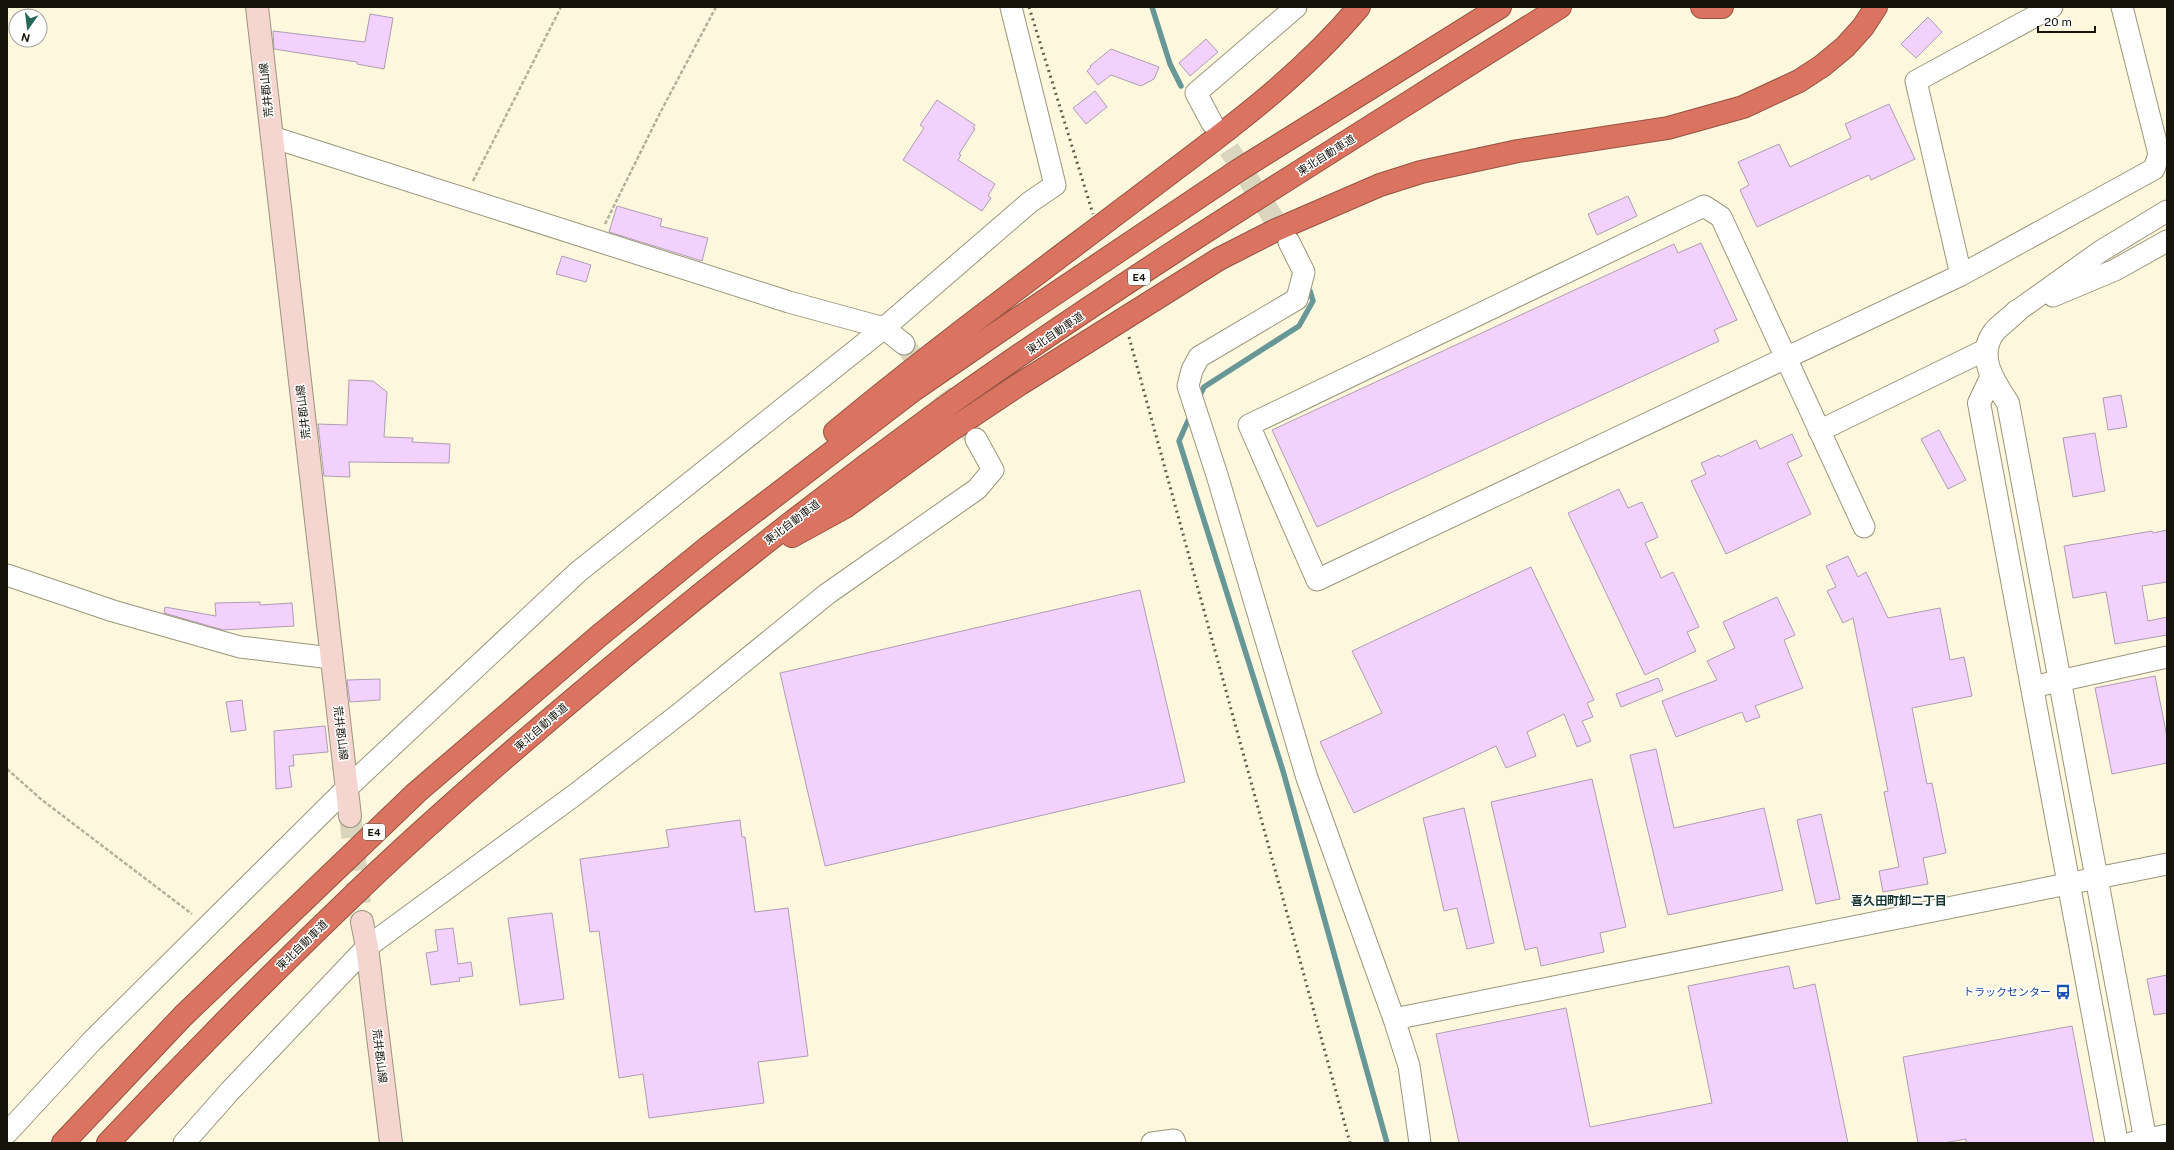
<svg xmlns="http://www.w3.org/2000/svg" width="2174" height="1150" font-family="'Public Sans','Noto Sans JP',sans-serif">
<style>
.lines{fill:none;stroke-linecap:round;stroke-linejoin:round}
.stream{stroke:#689797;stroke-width:5.5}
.building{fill:#f3d1fd;stroke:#ae9db3}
.minor-tunnel{stroke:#dad6bd;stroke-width:21;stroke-dasharray:21 10;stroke-linecap:butt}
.secondary-tunnel{stroke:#dad6bd;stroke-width:22;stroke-dasharray:22 11;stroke-linecap:butt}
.minor-casing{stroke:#9a957c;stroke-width:23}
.tertiary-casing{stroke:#9a957c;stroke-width:24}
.secondary-casing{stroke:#9a957c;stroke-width:24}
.motorway-casing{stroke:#955242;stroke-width:24}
.path{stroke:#b4b09a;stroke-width:2.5;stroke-dasharray:4 2;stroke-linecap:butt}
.minor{stroke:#fff;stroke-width:21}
.tertiary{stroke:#fff;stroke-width:22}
.secondary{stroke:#f4d5cf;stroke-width:22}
.motorway{stroke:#da7460;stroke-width:22}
.rail{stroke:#5f5d4d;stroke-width:3;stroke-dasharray:2 4;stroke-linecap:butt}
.labels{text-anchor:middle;stroke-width:3;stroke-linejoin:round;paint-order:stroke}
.shield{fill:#fff;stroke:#5b5a54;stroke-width:1}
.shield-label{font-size:10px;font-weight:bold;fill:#15140a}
.street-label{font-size:11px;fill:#15140a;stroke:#fff}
.transit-label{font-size:11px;fill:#164399;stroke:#fff;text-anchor:end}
.neighbourhood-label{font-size:12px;font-weight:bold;fill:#16362e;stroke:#fff}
</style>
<rect width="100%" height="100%" fill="#fdf8dd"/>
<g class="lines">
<!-- stream -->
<path class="stream" d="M1152,7L1170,64L1181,86
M1198,399L1204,387L1299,326L1313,301L1310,291
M1191,414L1179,441L1283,771L1387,1143"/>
</g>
<!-- building -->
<path class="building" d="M370,14L393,18L384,69L357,64V62L274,49L273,31L365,42Z
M1928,17L1942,32L1916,58L1901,44Z
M1206,39L1218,52L1190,76L1179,63Z
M1111,49L1159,67L1154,79L1141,86L1111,75L1098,85L1087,71L1091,67L1090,66Z
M1095,91L1107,107L1086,124L1073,108Z
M937,100L975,125L973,128L975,129L959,154L961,155L958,160L995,184L988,196L991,198L982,211L903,160L924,128L920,125Z
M1889,104L1915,159L1871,180L1869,175L1757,227L1740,190L1749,185L1738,162L1779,144L1790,167L1851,138L1845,124Z
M1628,196L1637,216L1597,235L1588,214Z
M617,206L662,219L660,226L708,238L702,261L609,232Z
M1701,243L1737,320L1714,330L1719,341L1317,527L1272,430L1674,244L1678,253Z
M562,256L591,265L586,282L556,274Z
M349,380L373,381L387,392L384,437L413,438L412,442L450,444L449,463L349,462L350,477L324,476L318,424L347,425Z
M2121,395L2127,427L2108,430L2103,398Z
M1939,430L1966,480L1948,489L1921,439Z
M2095,433L2105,491L2073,497L2063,438Z
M1792,434L1802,456L1787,463L1811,514L1726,554L1691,481L1706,474L1701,463L1719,455L1720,457L1756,440L1760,449Z
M1619,489L1628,508L1642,502L1658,537L1645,543L1661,578L1673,572L1699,627L1687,632L1696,651L1645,675L1568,513Z
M2167,530V582L2142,586L2148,621L2167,617V635L2115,644L2106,592L2073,598L2064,546L2152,531L2153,533Z
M1848,556L1858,577L1866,572L1888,618L1940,608L1950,660L1964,657L1972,696L1912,708L1927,784L1932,783L1946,853L1923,858L1928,884L1883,892L1879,871L1899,867L1884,792L1888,791L1853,618L1843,623L1827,591L1836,587L1826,566Z
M1531,567L1594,700L1587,703L1593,717L1582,721L1591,741L1577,747L1564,714L1527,732L1536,756L1506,768L1496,746L1354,813L1320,742L1382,713L1352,651Z
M1140,590L1185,782L825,866L780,673Z
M1777,597L1795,635L1784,640L1803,688L1755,706L1760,717L1746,722L1742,712L1676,737L1662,701L1717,680L1707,661L1735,648L1723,622Z
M260,602V605L292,603L294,626L223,630L164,613L165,607L216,616L215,603Z
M2155,676L2167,737V763L2112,774L2095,688Z
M1658,678L1663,690L1621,707L1616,694Z
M380,679V700L350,702L347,680Z
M242,700L246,730L231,732L226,702Z
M325,726L328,752L293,755L294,766H289L292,787L276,789L274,731Z
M1656,749L1674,828L1764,808L1783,890L1668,915L1630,755Z
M1592,779L1626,927L1600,933L1604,952L1541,966L1537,947L1525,950L1491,802Z
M1464,808L1494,943L1467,949L1457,908L1444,911L1423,818Z
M1821,814L1840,899L1816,904L1797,820Z
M740,820L742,837H745L755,912L788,908L808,1056L758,1062L764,1103L649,1118L643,1074L619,1078L599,931L590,932L580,859L669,847L666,830Z
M552,913L564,999L520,1005L508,918Z
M453,928L458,964L471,962L473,976L459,978L460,981L431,985L426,953L438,951L435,930Z
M1789,966L1794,989L1815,984L1848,1143H1459L1436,1034L1566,1008L1590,1127L1712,1103L1688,986Z
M2167,975V1013L2154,1015L2147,979Z
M2072,1026L2094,1143H1966V1139L1944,1143H1918L1903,1057Z"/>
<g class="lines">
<!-- minor-tunnel -->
<path class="minor-tunnel" d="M1212,123L1289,242
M904,344L976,439"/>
<!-- secondary-tunnel -->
<path class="secondary-tunnel" d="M350,816L362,922"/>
<!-- minor casing -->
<g class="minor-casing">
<path id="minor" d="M1212,123L1196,93L1296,7
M272,137L789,302L884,328L904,344
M1289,242L1304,272L1297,299L1199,357L1192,370L1188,386L1217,475L1307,778L1394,1019L1409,1066L1420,1143
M1961,275L1916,81L2052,7
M2053,296L2115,270L2167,241
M2017,311L2101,251L2167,211
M1819,431L1985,350
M1864,527L1721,217L1704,206L1249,425L1317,580L1961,275L2154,169L2159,154L2122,7
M7,575L113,611L240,647L331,658
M2032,687L2167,657
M1394,1019L2167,864
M7,1133L92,1041L347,788L578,572L884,328L1030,202L1055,185L1011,7
M184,1143L230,1091L367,947L576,794L683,711L827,594L977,489L993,470L976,439
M1152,1143L1174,1140L1175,1143
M2131,1143L2167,1135"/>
</g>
<!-- tertiary casing -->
<g class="tertiary-casing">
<path id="tertiary" d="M2017,311C2010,318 2000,325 1994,332C1976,356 1994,382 2008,403L2146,1143
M1991,378L1979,403L2117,1143"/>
</g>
<!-- secondary casing -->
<g class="secondary-casing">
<path id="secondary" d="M257,7L350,816
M362,922L367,947L391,1143"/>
</g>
<!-- motorway casing -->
<g class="motorway-casing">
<path id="motorway" d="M1702,7H1722
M835,432C935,349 1040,272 1144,193C1220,135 1297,81 1359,7
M792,536L845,507L948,432L1020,384L1219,259L1276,230L1380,185L1421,172L1518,151L1668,128L1743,107L1799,81L1822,66L1845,47L1863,27L1876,7
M63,1143L183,1016L417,792L600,635L708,547L915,389L998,332L1239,170L1500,7
M108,1143C191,1055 276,969 363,886C451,802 543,724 636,647C734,566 834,488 937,413C1138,269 1351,140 1560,7"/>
</g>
<!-- path -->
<path class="path" d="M473,181L561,7
M605,224L660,113L716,7
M7,769L42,800L192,914"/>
<!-- minor -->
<use href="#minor" class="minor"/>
<!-- tertiary -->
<use href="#tertiary" class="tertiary"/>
<!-- secondary -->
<use href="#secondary" class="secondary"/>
<!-- motorway -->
<use href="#motorway" class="motorway"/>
<!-- rail -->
<path class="rail" d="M1029,7L1093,214
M1129,337L1350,1143"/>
</g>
<!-- icons -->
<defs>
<g id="bus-bare" transform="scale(1.2)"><path d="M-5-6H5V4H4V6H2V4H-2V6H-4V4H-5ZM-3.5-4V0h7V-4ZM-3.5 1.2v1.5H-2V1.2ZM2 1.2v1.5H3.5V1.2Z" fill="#1a4fb4" stroke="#fff" stroke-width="2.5" paint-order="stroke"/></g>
</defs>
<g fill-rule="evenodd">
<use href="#bus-bare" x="2063" y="992"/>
</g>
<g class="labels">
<!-- shield labels -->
<g class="shield">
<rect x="1128" y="269" width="22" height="16" rx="3"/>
<rect x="363" y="824" width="22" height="16" rx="3"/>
</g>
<g class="shield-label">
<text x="1139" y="281">E4</text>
<text x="374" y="836">E4</text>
</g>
<!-- street labels -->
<g class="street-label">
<text transform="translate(266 90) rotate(-96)" y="4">荒井郡山線</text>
<text transform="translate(1326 155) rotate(-32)" y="4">東北自動車道</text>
<text transform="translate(1055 333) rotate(-34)" y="4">東北自動車道</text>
<text transform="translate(303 412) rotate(-97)" y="4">荒井郡山線</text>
<text transform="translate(792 522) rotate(-37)" y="4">東北自動車道</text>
<text transform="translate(541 727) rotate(-41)" y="4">東北自動車道</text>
<text transform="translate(341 733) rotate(83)" y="4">荒井郡山線</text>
<text transform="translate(302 945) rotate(-44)" y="4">東北自動車道</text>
<text transform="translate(380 1056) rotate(83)" y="4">荒井郡山線</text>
</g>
<!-- transit labels -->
<g class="transit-label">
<text x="2051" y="996">トラックセンター</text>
</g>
<!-- neighbourhood labels -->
<g class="neighbourhood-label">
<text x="1899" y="905">喜久田町卸二丁目</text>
</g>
</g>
<!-- border -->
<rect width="2174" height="1150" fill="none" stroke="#15140a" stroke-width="16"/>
<!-- north arrow -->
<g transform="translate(28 28) rotate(194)"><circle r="19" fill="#ffffff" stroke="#a1a19d"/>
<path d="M0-3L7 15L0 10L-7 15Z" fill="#256858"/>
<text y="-6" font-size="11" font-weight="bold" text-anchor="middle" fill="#15140a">N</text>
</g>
<!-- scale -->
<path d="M2038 26v6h57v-6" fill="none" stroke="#15140a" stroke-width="2"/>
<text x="2044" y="26" font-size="12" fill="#15140a" stroke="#ffffff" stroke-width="3" paint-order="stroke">20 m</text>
</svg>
